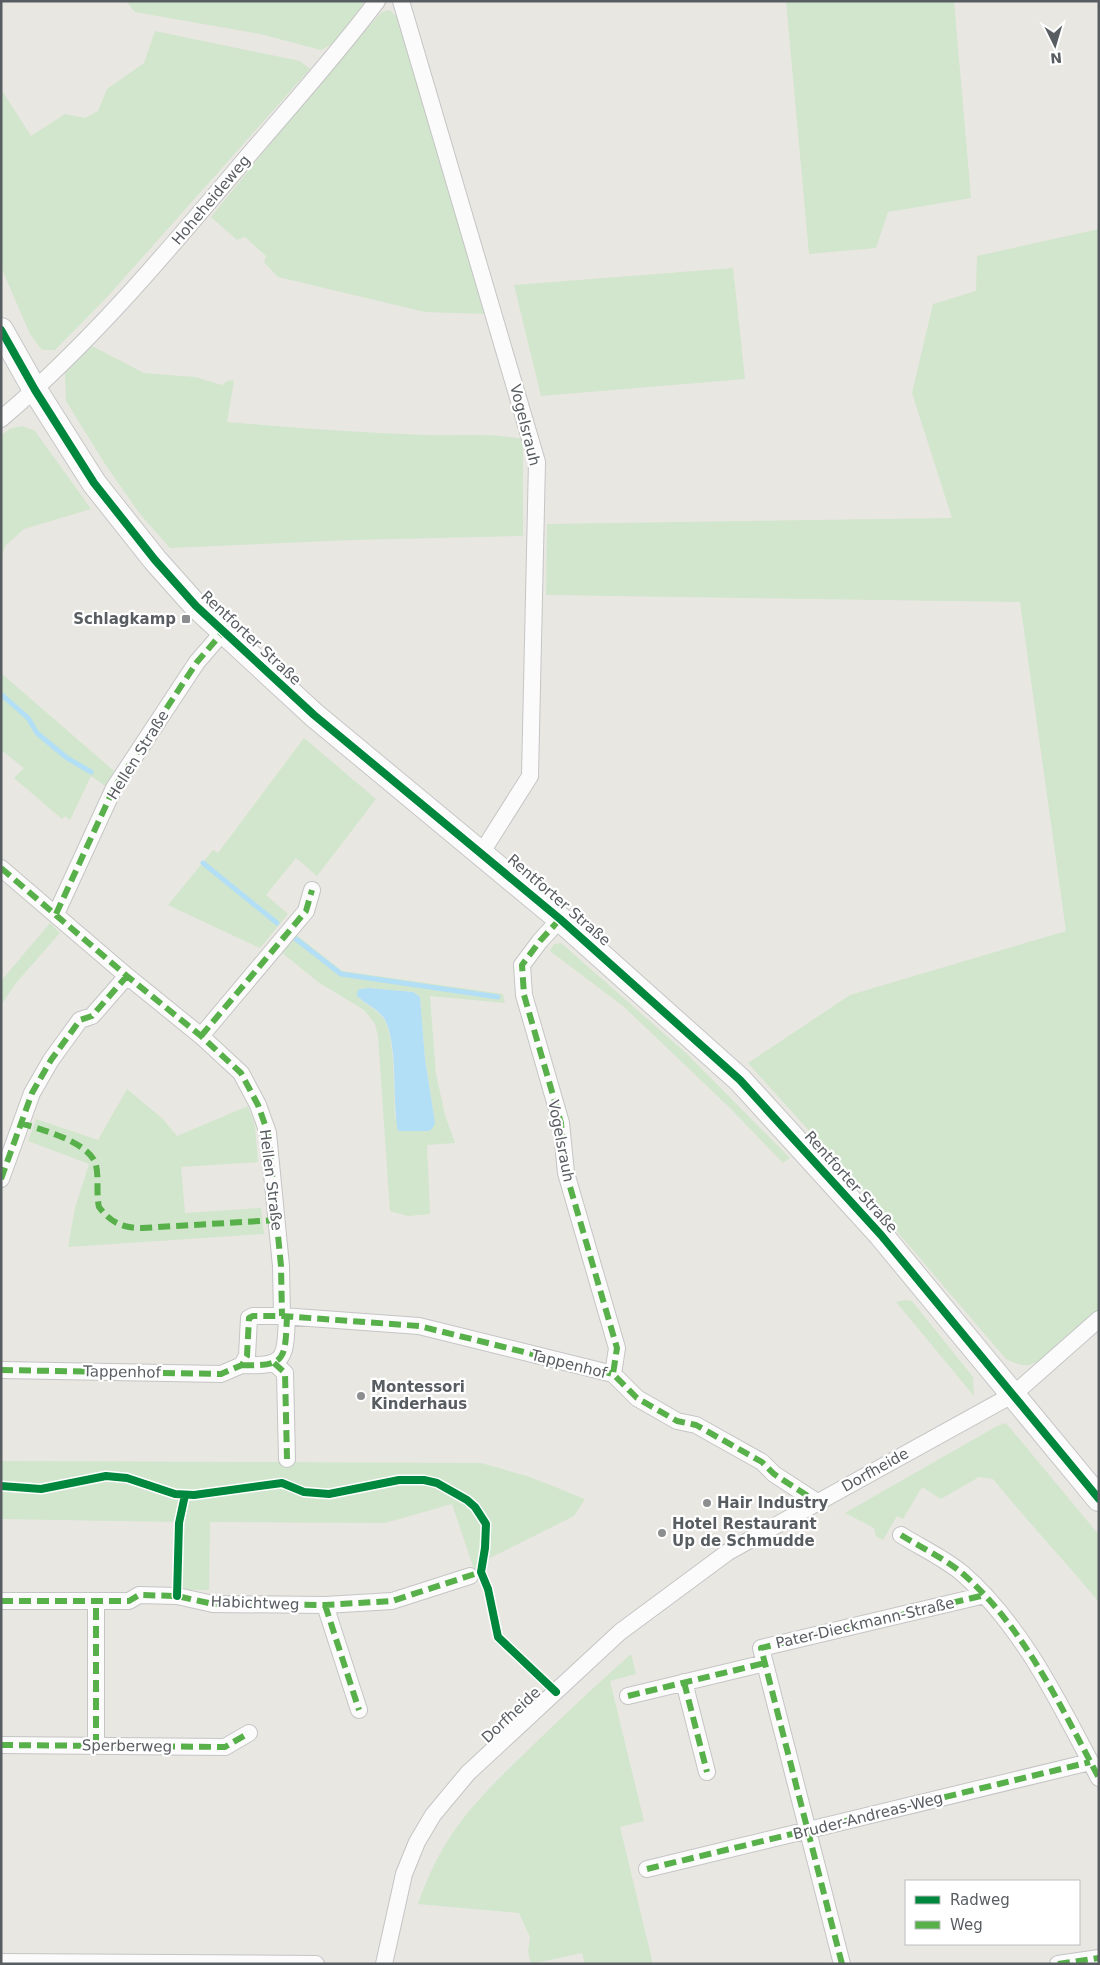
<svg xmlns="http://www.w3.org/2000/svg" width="1100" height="1965" font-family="'DejaVu Sans',sans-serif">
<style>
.green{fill:#d1e6cc;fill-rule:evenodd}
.water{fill:#b3dff6}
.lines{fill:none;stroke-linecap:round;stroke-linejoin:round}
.stream{stroke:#b3dff6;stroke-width:5}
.street-casing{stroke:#c5c5c5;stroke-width:18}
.secondary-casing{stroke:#c6c6c6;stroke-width:26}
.street{stroke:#fcfbfb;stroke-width:16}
.secondary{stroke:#fcfbfb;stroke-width:24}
.quiet{stroke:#58b04a;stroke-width:6;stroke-dasharray:12 6;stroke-linecap:butt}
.cycleway-casing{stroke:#fff;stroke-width:11}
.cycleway{stroke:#00873e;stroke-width:8}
.poi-dot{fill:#8b8d8e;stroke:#fff;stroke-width:2}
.labels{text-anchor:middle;stroke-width:4.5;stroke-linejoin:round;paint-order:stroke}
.street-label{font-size:15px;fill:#585d61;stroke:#fff}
.poi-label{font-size:15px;font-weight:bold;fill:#585d61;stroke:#fff;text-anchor:start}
</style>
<rect width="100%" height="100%" fill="#e9e7e2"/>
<!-- green -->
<path class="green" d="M126,1H365L336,42L321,50L260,34L135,12Z
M786,1H954L971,198L888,212L876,248L809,254Z
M390,10L402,22L488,314L425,312L278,277L264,262L266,256L245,237L237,240L211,217L332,67L382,12Z
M155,31L300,61L310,69L108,296L55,350H42L30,334L1,267V89L31,136L65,114L85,118L98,111L107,89L144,63Z
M1099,229V1310C1082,1324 1052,1356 1032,1364C1024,1368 1013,1362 1006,1359L853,1180L748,1063L850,995L1066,931L1020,602L546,595L547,524L952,518L912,393L933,304L976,291L977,256Z
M733,268L745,379L541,396L514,285Z
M90,345L144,373L195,377L222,385L229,380L234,381L227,422C294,428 360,433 427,435C459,436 490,433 523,439V536L352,540L170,548L140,514L105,464L66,401L65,372Z
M22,426L35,431L91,509L24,529L5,546L1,560V436L9,429Z
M1,673L114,771L105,786L91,776L70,820L65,816L62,819L14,778L24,768L1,750Z
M304,738L376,799L317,876L296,858L266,895L288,914L260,948L168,905L213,850L218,853Z
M50,923L60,933L16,983L1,1005V981Z
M294,933L342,971L503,994L505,1003L430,996L436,1074L445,1115L455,1143L427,1145L430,1214L408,1216L390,1211L378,1036L375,1024L364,1010L318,982L280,951ZM369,988L413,992L420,997L425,1059L435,1123L425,1131H409L395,1117C394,1096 395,1035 384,1019C377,1009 365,1005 357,996L360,989Z
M561,943L686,1053L790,1158L783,1163L729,1107L623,1006L550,951L554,944Z
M127,1089L163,1119L177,1136L248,1106L255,1126L258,1162L181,1167L185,1213L261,1208L264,1234L68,1247L75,1208L89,1164L28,1141L36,1119L98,1140Z
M905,1300L912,1301L973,1377L974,1396L896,1302Z
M1006,1423L1099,1535V1602C1064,1560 1027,1521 993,1479L979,1477L941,1499L922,1487L903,1519L897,1516L883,1540L876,1536L874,1528L845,1513L997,1426Z
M1,1461L481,1463L530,1477L585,1499L574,1516L484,1561L474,1569L452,1504L385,1523L210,1522L209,1590H176V1522L1,1519Z
M631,1654L636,1674L610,1681L644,1821L620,1827L653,1964H585L582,1953L531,1964L528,1952L530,1937L519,1913L418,1904C444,1830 476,1801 530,1748C563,1716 596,1685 631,1654Z"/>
<!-- water -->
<path class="water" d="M369,988L413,992L420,997L425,1059L435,1123L432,1129L428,1131H398C392,1100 398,1049 386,1022C381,1010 366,1005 357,996V992L360,989Z"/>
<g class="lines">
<!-- stream -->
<path class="stream" d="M1,694L28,718L37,733L67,758L91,772
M203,863L277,923
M296,939L341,974L498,997"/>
<!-- street casing -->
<g class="street-casing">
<path id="street" d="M401,1L537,462L530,776L482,852
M1,419C91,343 166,253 242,163C287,110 335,57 377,1
M1,868L127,976L201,1036L241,1073L258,1105L268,1133L281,1266L282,1316
M56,914L114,788L197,662L223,632
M560,919L540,941L522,965L524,995L561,1123L566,1173L617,1348L613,1374
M201,1036L306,911L312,890
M1,1179L32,1093L51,1060L80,1020L92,1016L127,976
M274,1363L285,1373L287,1459
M242,1365C287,1367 285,1358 287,1316
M1,1370L221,1374L242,1365L247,1356L249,1318L253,1316H282L419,1326L613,1374L637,1398L677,1421L696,1425L762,1462L774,1474L817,1502
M901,1535C920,1547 944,1558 962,1573C1024,1627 1061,1707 1099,1778
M1,1601H129L139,1595L177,1596L213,1604L325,1605L392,1601L470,1576
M325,1605L359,1710
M684,1682L707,1772
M628,1696L765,1663
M1,1745L225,1747L249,1733
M96,1746V1601
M647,1869L1090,1762
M1,1962L316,1964
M384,1964L404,1874L417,1842L433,1815L468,1773L620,1632L728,1552L1014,1394L1099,1319
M842,1964L761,1648L985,1595
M1058,1964L1099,1958"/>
</g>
<!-- secondary casing -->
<g class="secondary-casing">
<path id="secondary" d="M1,330L35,390L94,483L155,560L196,606L314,715L560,919L740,1080L881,1235L1099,1499"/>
</g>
<!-- street -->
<use href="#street" class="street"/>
<!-- secondary -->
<use href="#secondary" class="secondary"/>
<!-- quiet -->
<path class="quiet" d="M1,868L127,976L201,1036L241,1073L258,1105L268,1133L281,1266L282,1316
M56,914L114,788L197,662L223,632
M560,919L540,941L522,965L524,995L561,1123L566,1173L617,1348L613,1374
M201,1036L306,911L312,890
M20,1123C40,1129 90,1142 96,1165C99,1178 96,1194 99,1207C111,1223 123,1228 142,1228L277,1220
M1,1179L32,1093L51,1060L80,1020L92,1016L127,976
M274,1363L285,1373L287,1459
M242,1365C287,1367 285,1358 287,1316
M1,1370L221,1374L242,1365L247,1356L249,1318L253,1316H282L419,1326L613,1374L637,1398L677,1421L696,1425L762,1462L774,1474L817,1502
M901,1535C920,1547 944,1558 962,1573C1024,1627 1061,1707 1099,1778
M1,1601H129L139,1595L177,1596L213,1604L325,1605L392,1601L481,1572
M325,1605L359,1710
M684,1682L707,1772
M628,1696L765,1663
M1,1745L225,1747L249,1733
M96,1746V1601
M647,1869L1090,1762
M842,1964L761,1648L985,1595
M1058,1964L1099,1958"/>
<!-- cycleway casing -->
<g class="cycleway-casing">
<path id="cycleway" d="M1,330L35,390L94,483L155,560L196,606L314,715L560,919L740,1080L881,1235L1099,1499
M1,1486L41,1489L106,1476L127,1478L175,1494L194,1495L282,1483L304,1492L329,1494L399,1480H424L437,1483L467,1500L475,1507L486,1524L485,1548L481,1572L488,1589L498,1637L556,1692
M177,1596L179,1523L185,1495"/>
</g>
<!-- cycleway -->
<use href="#cycleway" class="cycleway"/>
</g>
<!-- markers -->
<g class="poi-dot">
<rect x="181" y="614" width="10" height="10" rx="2.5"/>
<circle cx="361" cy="1396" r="5"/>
<circle cx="707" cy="1503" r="5"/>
<circle cx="662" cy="1533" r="5"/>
</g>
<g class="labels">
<!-- street labels -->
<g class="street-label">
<text transform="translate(211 200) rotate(-50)" y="5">Hoheheideweg</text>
<text transform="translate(525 425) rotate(76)" y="5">Vogelsrauh</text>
<text transform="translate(251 638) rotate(43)" y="5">Rentforter Straße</text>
<text transform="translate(138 755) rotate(-58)" y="5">Hellen Straße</text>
<text transform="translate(559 900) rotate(41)" y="5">Rentforter Straße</text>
<text transform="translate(561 1141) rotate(79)" y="5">Vogelsrauh</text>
<text transform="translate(271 1180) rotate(83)" y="5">Hellen Straße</text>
<text transform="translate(851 1182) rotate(48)" y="5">Rentforter Straße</text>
<text transform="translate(569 1364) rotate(14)" y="5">Tappenhof</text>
<text transform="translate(122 1372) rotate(1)" y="5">Tappenhof</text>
<text transform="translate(875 1470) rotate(-29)" y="5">Dorfheide</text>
<text transform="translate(255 1603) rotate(2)" y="5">Habichtweg</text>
<text transform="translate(865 1623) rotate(-13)" y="5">Pater-Dieckmann-Straße</text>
<text transform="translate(511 1715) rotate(-43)" y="5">Dorfheide</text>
<text transform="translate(127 1746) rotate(1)" y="5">Sperberweg</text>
<text transform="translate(868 1816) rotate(-14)" y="5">Bruder-Andreas-Weg</text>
</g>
<!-- poi labels -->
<g class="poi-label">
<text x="176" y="624" text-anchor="end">Schlagkamp</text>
<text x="371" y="1392">Montessori<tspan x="371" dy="17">Kinderhaus</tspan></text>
<text x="717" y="1508">Hair Industry</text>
<text x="672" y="1529">Hotel Restaurant<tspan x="672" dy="17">Up de Schmudde</tspan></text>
</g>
</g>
<!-- border -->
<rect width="1100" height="1965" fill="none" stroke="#585d61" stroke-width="5"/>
<!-- legend -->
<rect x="905" y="1880" width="175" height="65" fill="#ffffff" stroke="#bcbec0"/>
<rect x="915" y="1896" width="25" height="8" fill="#00873e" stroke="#bcbec0"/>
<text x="950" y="1905" font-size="15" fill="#585d61">Radweg</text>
<rect x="915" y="1921" width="25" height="8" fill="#58b04a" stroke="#bcbec0"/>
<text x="950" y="1930" font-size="15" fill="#585d61">Weg</text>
<!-- north arrow -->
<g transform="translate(1055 45) rotate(175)" stroke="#ffffff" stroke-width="4" paint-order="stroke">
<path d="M0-4L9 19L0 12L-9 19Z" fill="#585d61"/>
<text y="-8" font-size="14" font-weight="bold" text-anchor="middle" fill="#585d61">N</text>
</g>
</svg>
